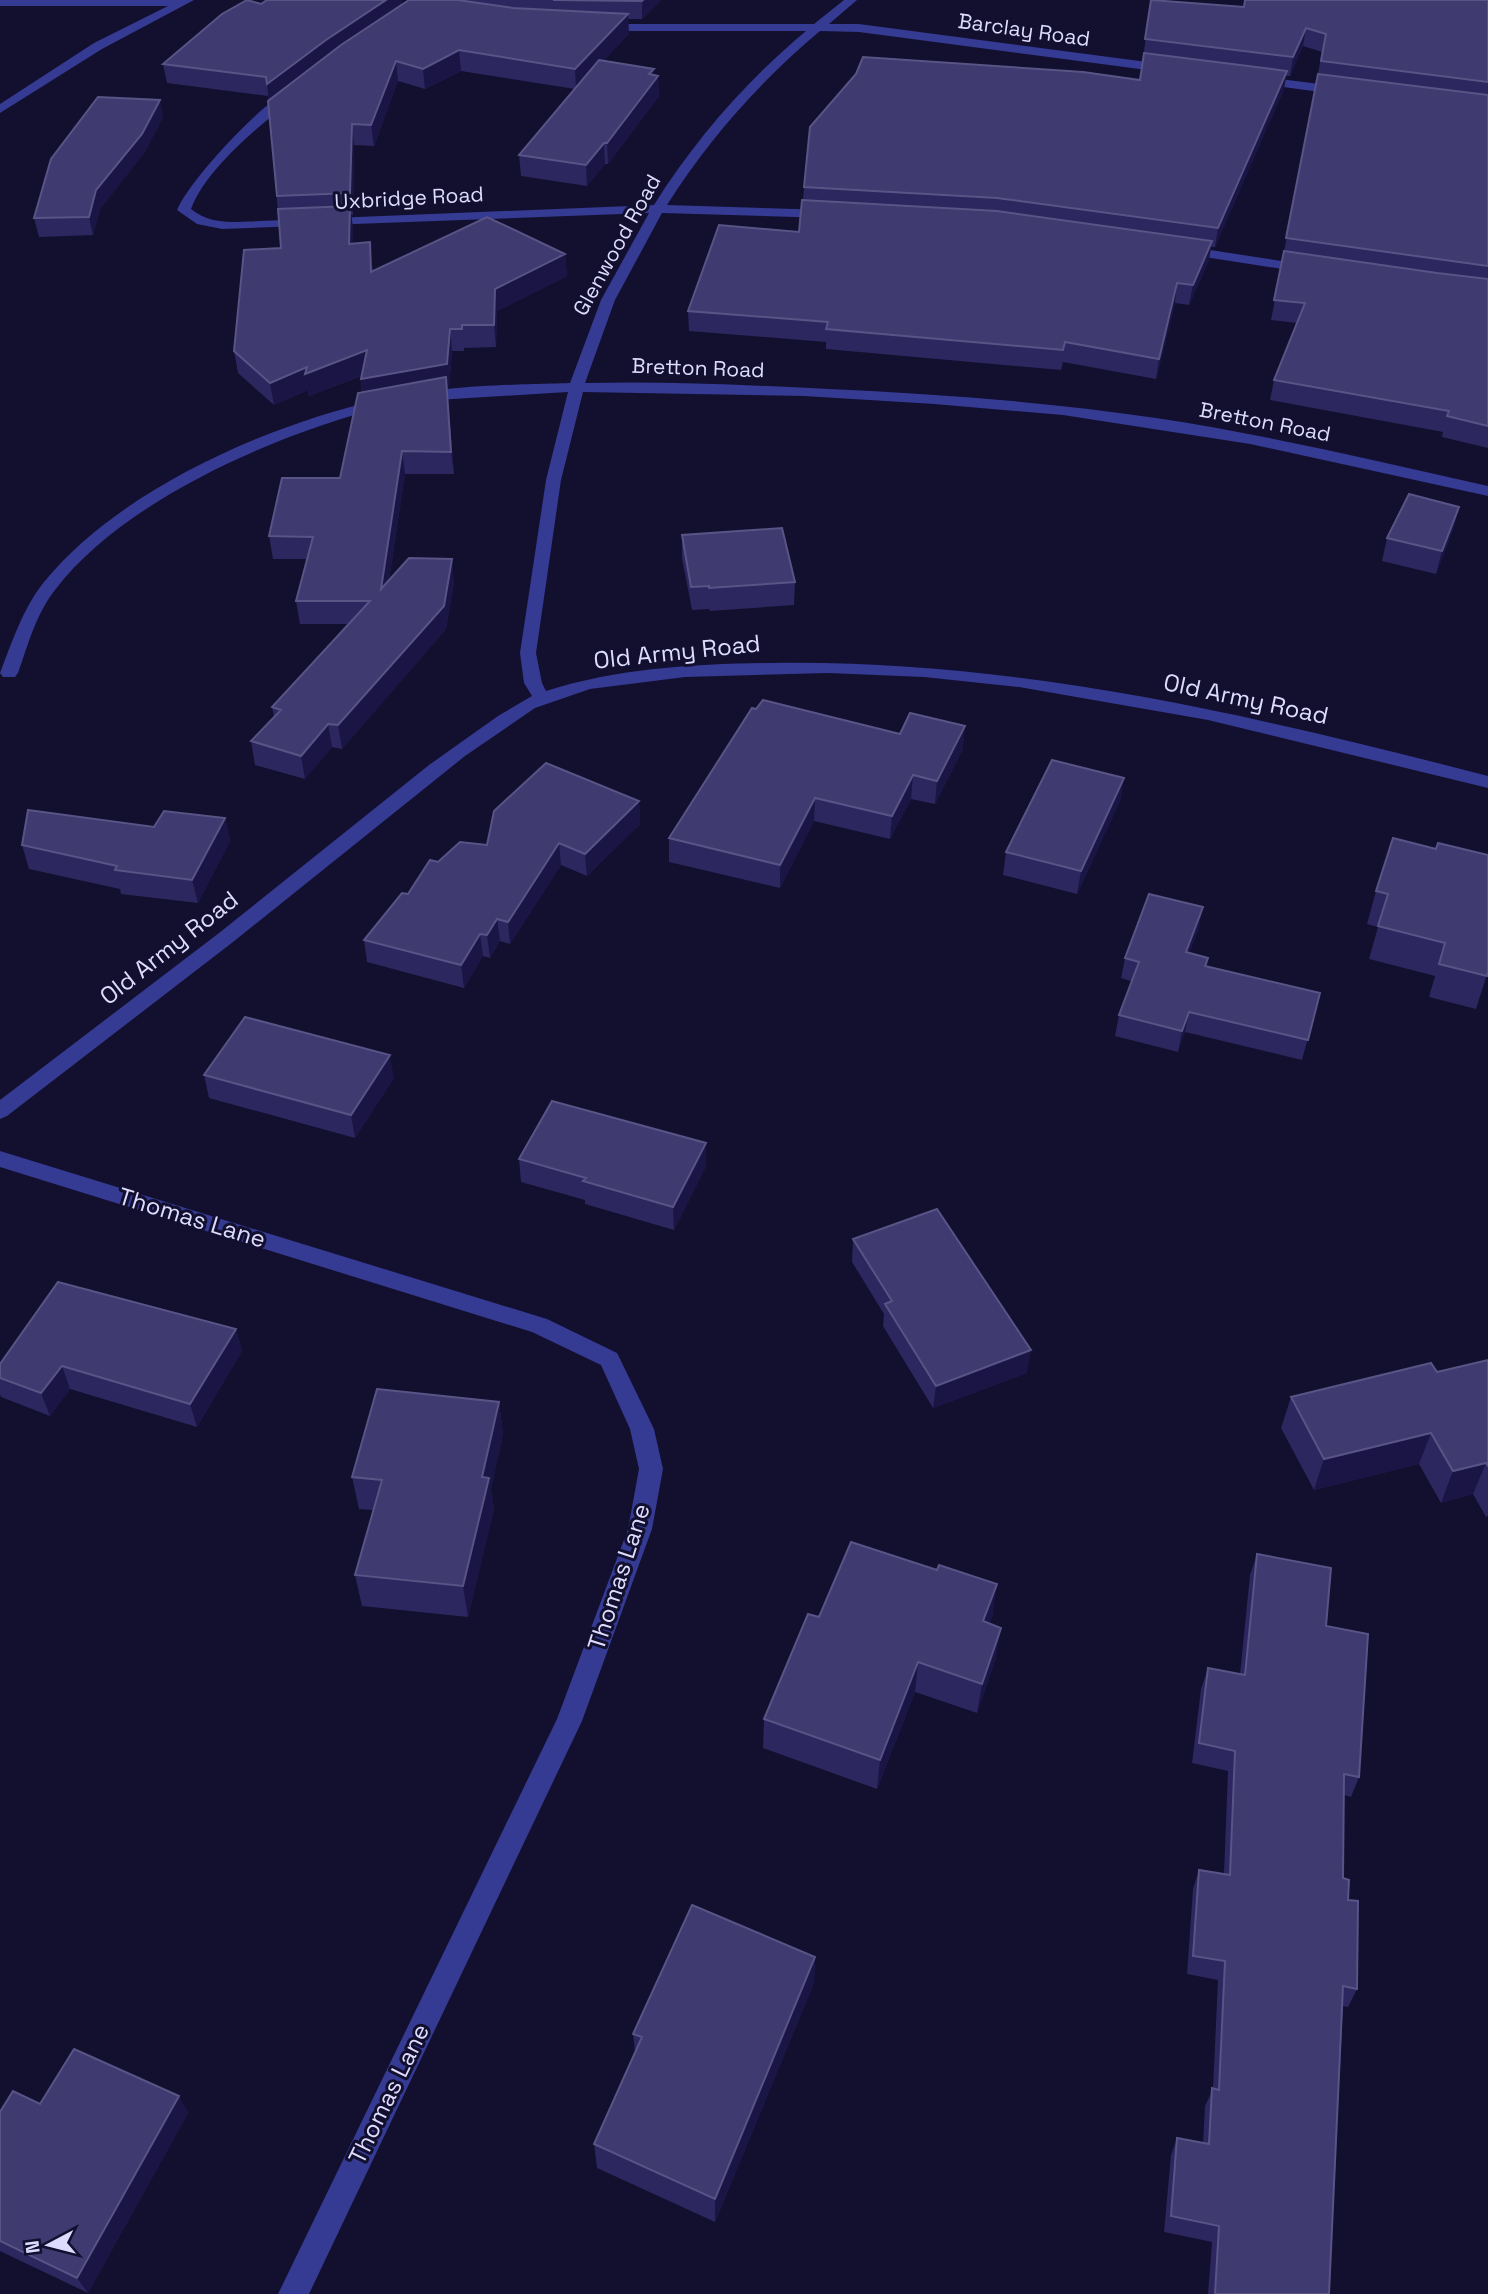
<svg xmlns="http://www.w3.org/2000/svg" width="1488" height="2294" font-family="'Space Grotesk',sans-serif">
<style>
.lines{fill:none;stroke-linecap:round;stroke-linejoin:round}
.minor{fill:#353a92;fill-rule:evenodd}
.wall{fill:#2c275e}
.shaded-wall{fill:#1a1544}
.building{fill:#3f3a6f;stroke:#585486;stroke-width:2}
.labels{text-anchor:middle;stroke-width:6;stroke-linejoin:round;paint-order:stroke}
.far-street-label{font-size:21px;fill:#dddcff;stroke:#120f2f}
.street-label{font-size:24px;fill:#dddcff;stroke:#120f2f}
</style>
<rect width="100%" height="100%" fill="#120f2f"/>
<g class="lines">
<!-- minor -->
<path class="minor" d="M0,0H194L102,49L0,113V104L94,43L168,6H0Z
M844,0H857L829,24H859L1170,65L1176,69L1170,73L859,32L820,31C761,80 708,140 667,205L828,210L835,214L828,218L662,213L615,300L585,383C666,381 748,385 829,389C938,394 1048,402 1156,418C1268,435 1378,461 1488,486V496L1250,444L1063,415L934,404L804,396L583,392L561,480L536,653L542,683L546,691C619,668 695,664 771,663C1015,659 1253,715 1488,776V788L1208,720L1019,687L924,677L828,673L685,677L590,689L535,708L465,756L233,942L7,1116L0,1119V1100L219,933L429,765L498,716L532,696L524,683L520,653L546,480L568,392L421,401L414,397C426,385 546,384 570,383L601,300L649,213L222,229L197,224L177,210C188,182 263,100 291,90L295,91V97C261,125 207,167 191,209C205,220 219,222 236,222L654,205C694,141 747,80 806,31H599L595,30V24H814Z
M1257,76L1343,87L1349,91L1343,95L1253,83L1251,80Z
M1184,246L1308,265L1315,269L1308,273L1179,253V247Z
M382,399L387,400L389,403L387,406C279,433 124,499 55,590C36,614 28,645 18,673L15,677H3L0,673C12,642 23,608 44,582C120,489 267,425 382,399Z
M0,1151L547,1319L617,1353L620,1359L654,1429L663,1469L652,1529L582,1721L309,2294H278L557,1719L628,1529L639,1469L630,1429L601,1365L532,1332L0,1167Z"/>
</g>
<!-- wall -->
<path class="wall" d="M267,0H402V5L409,0H661L642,19H628L629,34L603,61L658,76L659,96L608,164H605L587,186L521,176L519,155L575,89L461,71L425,89L398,81L374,146L354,145L353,215H351L353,228L352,244L372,264L373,271L565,254L567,276L497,311L496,347L464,348V351H452L449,387H447L454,474H405L389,580L454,582L446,629L342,749L332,747L305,779L255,765L251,741L274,717L272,707L349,624H300L296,601L307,559H273L269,536L340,478L362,392L361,379V376L309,396L308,390L274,405L238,373L234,351L281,248L268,96L167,83L163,64Z
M1151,0L1244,7L1488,0V448L1442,437L1443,432L1270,400L1274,380L1297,323L1271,320L1322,52L1303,46L1290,76H1286L1284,89L1215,247H1211L1209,260L1189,305L1175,303L1156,379L1063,362L1061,370L826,349V342L689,331L688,311L799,232L803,200L804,187L1140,80Z
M163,117L145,152L100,209L93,235L39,237L34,218Z
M1459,507L1453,530L1436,574L1382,561L1387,538Z
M682,535L795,582L794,605L710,611L709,609L692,610L682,558Z
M756,709L900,734L963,749L935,804L911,799L890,839L814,821L780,888L669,862V838Z
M1124,778L1120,801L1077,894L1003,875L1006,852Z
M639,801L640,824L587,876L561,865L510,944L500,941L490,958L483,956L464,988L367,962L364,940L438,862L487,845Z
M225,818L230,841L198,903L121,894L120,889L29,869L22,845Z
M1393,838L1488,971L1476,1009L1429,997L1435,976L1369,959L1378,927L1367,924L1376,891Z
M1199,928L1189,953L1208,958L1207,967L1320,993L1302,1060L1185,1032L1178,1052L1115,1036L1119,1015L1131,981L1121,978L1125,958Z
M204,1075L394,1078L355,1138L209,1098Z
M519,1159L706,1166L674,1230L585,1204V1200L521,1182Z
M853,1239L1027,1373L933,1408L883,1326L884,1314L852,1262Z
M236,1329L242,1351L197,1427L70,1389L50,1416L1,1397L0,1394V1364Z
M1488,1360V1516L1486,1517L1473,1494L1441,1503L1419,1464L1314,1490L1281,1428L1291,1397L1437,1372Z
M499,1402L503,1434L491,1489L494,1509L468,1617L362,1606L355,1575L373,1510L359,1509L352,1477Z
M1257,1554L1326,1626L1359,1777L1351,1797L1344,1795L1343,1878L1348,1900L1357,1989L1348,2007L1343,2006L1329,2294H1208L1212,2242L1164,2232L1171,2155L1177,2138L1203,2143L1205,2106L1213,2089L1218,1980L1187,1974L1193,1889L1199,1870L1224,1874L1228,1771L1192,1763L1201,1689L1208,1668L1240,1674L1250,1575Z
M993,1615L989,1623L996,1658L977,1713L915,1692L877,1789L763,1748L764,1719L819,1617Z
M815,1957L814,1983L715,2222L597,2168L594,2144L635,2052L633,2034Z
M179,2096L188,2113L88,2293L0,2251V2112L40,2104Z"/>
<!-- shaded-wall -->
<path class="shaded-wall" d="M386,0H402L403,9L269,104L267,84L326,40Z
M643,0H661L642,19V1Z
M628,14L629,34L576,89L575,69Z
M1306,28L1303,46L1290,76L1293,57Z
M459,50L461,71L425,89L423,69Z
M396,61L398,81L374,146L371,125Z
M654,69V81L658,76L659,96L608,164L607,143L649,74Z
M1287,71L1284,89L1215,247L1218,228Z
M160,100L163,117L145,152L100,209L93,235L89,217L96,190Z
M352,124L354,145L353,215L350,193Z
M604,143L605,164L587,186L586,165Z
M350,206L353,228L352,265L349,244Z
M1212,241L1209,260L1189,305L1193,285Z
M370,242L372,264L373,294L371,272Z
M565,254L567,276L497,311L496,347L494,325L495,289Z
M1177,283L1175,303L1156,379L1159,359Z
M450,329L452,351L449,387H447L454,474L451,452L364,401L361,379Z
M367,350L370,372L309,396L308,390L274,405L270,383L307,367Z
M402,451L405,474L384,612L381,589Z
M1459,507L1453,530L1436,574L1442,551Z
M452,559L454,582L446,629L342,749L338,725Z
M328,724L332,747L305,779L301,756Z
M965,726L963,749L935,804L937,781Z
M913,775L911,799L890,839L892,816Z
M1124,778L1120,801L1077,894L1081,871Z
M815,798L814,821L780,888V865Z
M639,801L640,824L587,876L585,854Z
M225,818L230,841L198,903L192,880Z
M559,843L561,865L510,944L508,922Z
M1203,907L1199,928L1182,973L1186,952Z
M497,919L500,941L490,958L487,935Z
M480,934L483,956L464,988L461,965Z
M1189,1012L1185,1032L1178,1052L1182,1031Z
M390,1055L394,1078L355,1138L351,1115Z
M706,1143V1166L674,1230L673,1207Z
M236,1329L242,1351L197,1427L190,1404Z
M1031,1350L1027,1373L933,1408L936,1386Z
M62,1366L70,1389L50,1416L41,1393Z
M499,1402L503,1434L491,1489L494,1509L468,1617L463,1586L482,1477Z
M1431,1433L1419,1464L1314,1490L1324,1459Z
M1486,1463L1473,1494L1441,1503L1453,1471Z
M997,1584L993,1615L979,1651L983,1621Z
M1001,1628L996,1658L977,1713L982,1684Z
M918,1662L915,1692L877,1789L880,1760Z
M815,1957L814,1983L715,2222V2199Z
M179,2096L188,2113L88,2293L77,2278Z"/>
<!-- building -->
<path class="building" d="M247,0L261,4L267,0H386L326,40L267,84L266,77L163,64L222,14Z
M409,0H458L513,8L628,14L575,69L459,50L423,69L396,61L371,125L352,124L350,193L277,196L268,101L341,45Z
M553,0H643L642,1Z
M1151,0L1244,7L1245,0H1488V82L1321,61L1326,34L1306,28L1293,57L1145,39Z
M1144,53L1287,71L1218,228L997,198L804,187L810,127L856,74L863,57L1083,72L1140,80Z
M599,60L654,69L649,74L658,76L607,143H604L586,165L519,155Z
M1318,74L1488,95V266L1286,238Z
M98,97L160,100L142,134L96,190L89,217L34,218L51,159Z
M802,200L997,211L1212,241L1193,285L1177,283L1159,359L1065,342L1063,350L826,329L828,322L688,311L719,225L799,232Z
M350,206L349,244L370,242L371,272L487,217L565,254L495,289L494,325H462V329H450L447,364L361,379L367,350L305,374L307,367L270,383L234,351L244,250L281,248L278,209Z
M1284,251L1437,273L1488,279V426L1447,416L1449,411L1274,380L1305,303L1274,300Z
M446,377L451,452L402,451L381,589L409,558L452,559L444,606L338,725L328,724L301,756L251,741L281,710L272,707L370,601H296L313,537L269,536L282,478H340L358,393Z
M1409,494L1459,507L1442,551L1387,538Z
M782,528L795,582L709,588V586L691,587L682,535Z
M763,700L900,734L910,713L965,726L937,781L913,775L892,816L815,798L780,865L669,838L752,708L756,709Z
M1052,760L1124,778L1081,871L1006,852Z
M546,763L639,801L585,854L559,843L508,922L497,919L487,935L480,934L461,965L364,940L402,893L408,894L430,860L438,862L460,842L487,845L494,811Z
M28,810L154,827L164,811L225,818L192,880L115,870L117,866L22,845Z
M1393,838L1436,849L1438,843L1488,855V971L1487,976L1439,964L1445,943L1378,926L1388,894L1376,891Z
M1149,894L1203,907L1186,952L1208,958L1205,966L1320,993L1308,1040L1189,1012L1182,1031L1119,1015L1139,962L1125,958Z
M245,1017L390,1055L351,1115L204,1075Z
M552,1101L706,1143L673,1207L583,1181L586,1178L519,1159Z
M937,1209L1031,1350L936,1386L885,1304L892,1301L853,1239Z
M58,1282L236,1329L190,1404L62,1366L41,1393L0,1378V1364Z
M1488,1360V1466L1486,1463L1453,1471L1431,1433L1324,1459L1291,1397L1431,1363L1437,1372Z
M377,1389L499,1402L482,1477L489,1478L463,1586L355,1575L382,1480L352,1477Z
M851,1542L937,1570L939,1565L997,1584L983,1621L1001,1628L982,1684L918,1662L880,1760L764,1719L808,1614L819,1617Z
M1257,1554L1331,1568L1326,1626L1368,1634L1359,1777L1344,1774L1343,1878L1349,1880L1348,1900L1358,1901L1357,1989L1343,1986L1329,2294H1215L1219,2226L1171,2216L1177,2138L1209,2144L1212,2088L1219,2090L1225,1961L1193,1956L1199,1870L1230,1875L1235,1751L1199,1743L1208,1668L1245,1675Z
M692,1905L815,1957L715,2199L594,2144L642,2037L633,2034Z
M74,2049L179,2096L77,2278L0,2241V2112L13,2091L40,2104Z"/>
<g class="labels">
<!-- far-street labels -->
<g class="far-street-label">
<text transform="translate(1024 30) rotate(8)" y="7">Barclay Road</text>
<text transform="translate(409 198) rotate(-3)" y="7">Uxbridge Road</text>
<text transform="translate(617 245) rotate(-61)" y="7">Glenwood Road</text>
<text transform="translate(698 368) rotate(2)" y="7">Bretton Road</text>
<text transform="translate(1265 422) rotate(11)" y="7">Bretton Road</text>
</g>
<!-- street labels -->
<g class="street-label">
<text transform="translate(677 652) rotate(-6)" y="8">Old Army Road</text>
<text transform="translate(1246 699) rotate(12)" y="8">Old Army Road</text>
<text transform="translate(169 948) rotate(-38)" y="8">Old Army Road</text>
<text transform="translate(192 1218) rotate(17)" y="8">Thomas Lane</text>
<text transform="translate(619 1577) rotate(-72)" y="8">Thomas Lane</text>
<text transform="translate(389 2094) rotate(-64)" y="8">Thomas Lane</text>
</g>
</g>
<!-- north arrow -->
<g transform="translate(49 2245) rotate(263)" stroke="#120f2f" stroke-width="5" paint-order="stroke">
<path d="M0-5L12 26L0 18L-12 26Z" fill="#dddcff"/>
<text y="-10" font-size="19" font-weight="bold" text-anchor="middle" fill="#dddcff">N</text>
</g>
</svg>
